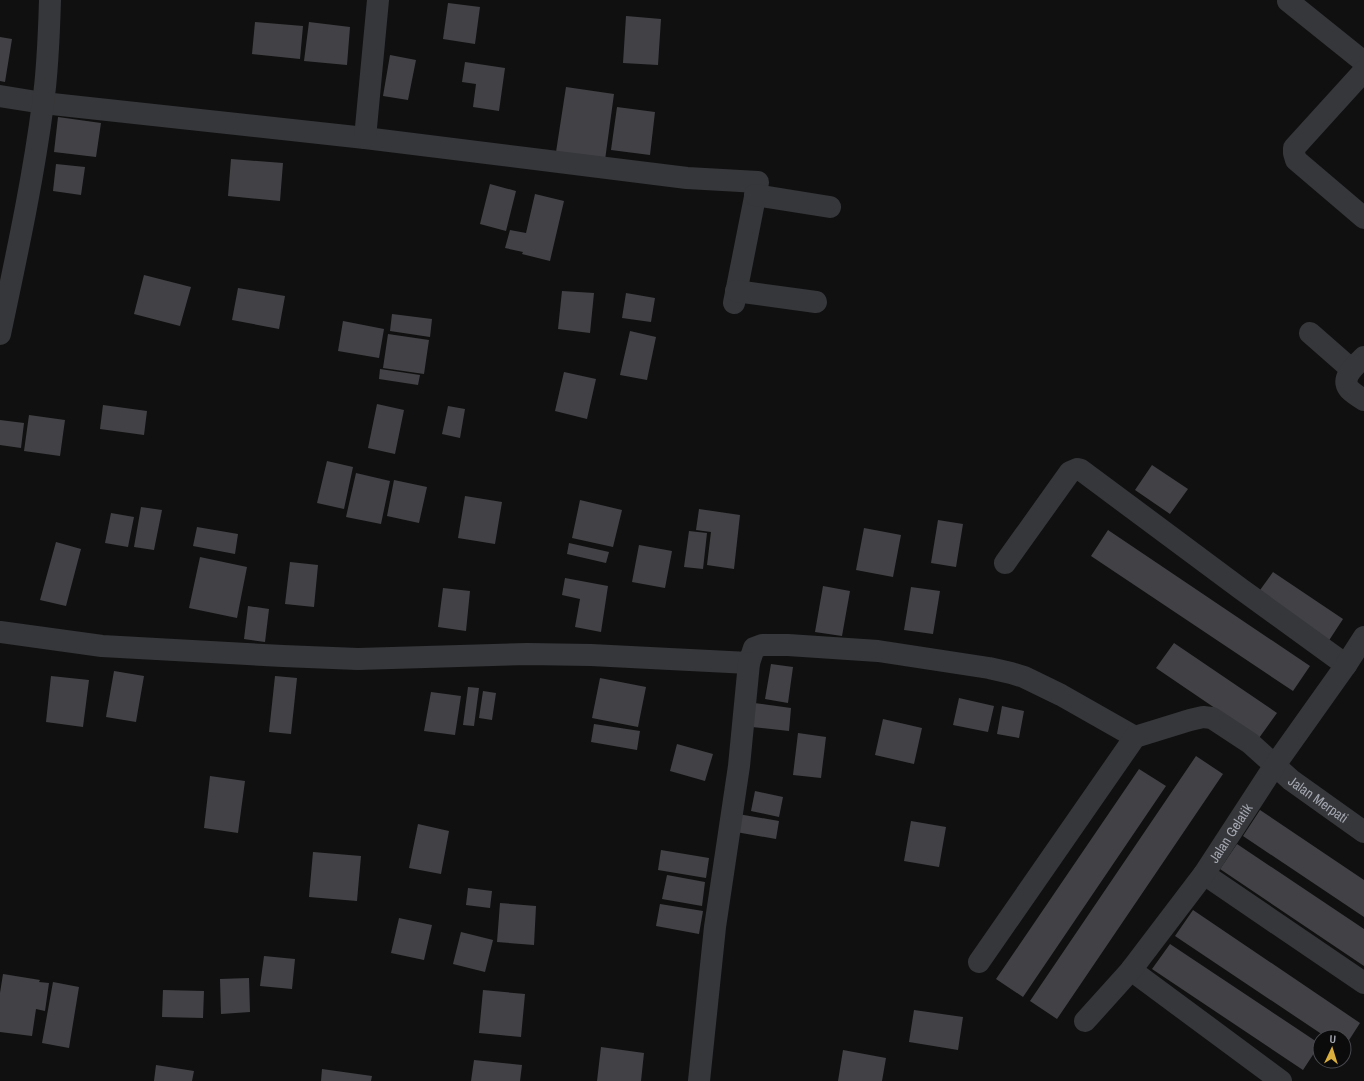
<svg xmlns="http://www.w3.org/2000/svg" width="1364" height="1081" font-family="'Archivo Narrow',sans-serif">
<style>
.building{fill:#424246}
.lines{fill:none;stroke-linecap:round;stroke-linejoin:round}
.minor{stroke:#36373a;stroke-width:22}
.labels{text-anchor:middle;stroke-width:4;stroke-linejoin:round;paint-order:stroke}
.street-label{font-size:14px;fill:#a3a6b0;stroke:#0b0b0c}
</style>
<rect width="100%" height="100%" fill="#101011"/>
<!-- building -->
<path class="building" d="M448,3L480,7L475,44L443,39Z
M626,16L661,19L658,65L623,63Z
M255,22L303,26L300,59L252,54Z
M309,22L350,27L347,65L304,61Z
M0,37L12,39L5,82L0,81Z
M390,55L416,60L408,100L383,96Z
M465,62L505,68L499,111L473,107L476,84L462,82Z
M566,87L614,94L605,160L556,152Z
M617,107L655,112L650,155L611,150Z
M58,117L101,123L96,157L54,152Z
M231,159L283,163L280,201L228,196Z
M56,164L85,167L81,195L53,191Z
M490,184L516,191L506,231L480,224Z
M535,194L564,201L550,261L522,254L523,252L505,248L510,230L526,233Z
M144,275L191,287L180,326L134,314Z
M238,288L285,296L279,329L232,320Z
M562,291L594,293L590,333L558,329Z
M626,293L655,298L651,322L622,318Z
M392,314L432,319L430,337L390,331Z
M343,321L384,329L379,358L338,351Z
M630,331L656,337L647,380L620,375Z
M388,334L429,340L424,374L383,368Z
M380,369L420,375L418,385L379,379Z
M564,372L596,379L587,419L555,411Z
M377,404L404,410L395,454L368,448Z
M103,405L147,411L144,435L100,429Z
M448,406L465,409L460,438L442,434Z
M29,415L65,420L60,456L24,451Z
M0,420L24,423L21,448L0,445Z
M327,461L353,467L344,509L317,503Z
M1152,465L1188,489L1170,514L1135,490Z
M356,473L390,481L381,524L346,517Z
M394,480L427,487L419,523L387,516Z
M465,496L502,502L495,544L458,538Z
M580,500L622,510L613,547L572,538Z
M141,507L162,510L154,550L134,547Z
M699,509L740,515L734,569L707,565L711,532L696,530Z
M111,513L134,517L128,547L105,543Z
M938,520L963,524L956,567L931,563Z
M197,527L238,534L235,554L193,546Z
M864,528L901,535L893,577L856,570Z
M1108,530L1310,666L1293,691L1091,556Z
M689,531L707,533L703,569L684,567Z
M56,542L81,549L66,606L40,600Z
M569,543L609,552L606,563L567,554Z
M639,545L672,551L665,588L632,582Z
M200,557L247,567L237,618L189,608Z
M290,562L318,565L314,607L285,604Z
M1273,572L1343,619L1326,645L1255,597Z
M565,578L608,586L601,632L575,627L580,599L562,595Z
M823,586L850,591L842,636L815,632Z
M911,587L940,591L933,634L904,630Z
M443,588L470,591L466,631L438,627Z
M248,606L269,609L265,642L244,639Z
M1174,643L1277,713L1259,738L1156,668Z
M771,664L793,667L788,703L765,699Z
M114,671L144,676L136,722L106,717Z
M51,676L89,680L83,727L46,722Z
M275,676L297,678L291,734L269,732Z
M600,678L646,687L638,727L592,718Z
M468,687L479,688L474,726L463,725Z
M483,691L496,693L492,720L479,718Z
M431,692L461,696L455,735L424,731Z
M959,698L994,706L988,732L953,725Z
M754,703L791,708L789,731L752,727Z
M1002,706L1024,711L1019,738L997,734Z
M883,719L922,728L914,764L875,755Z
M594,724L640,731L637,750L591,742Z
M798,733L826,737L821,778L793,775Z
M677,744L713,754L705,781L670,771Z
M1196,756L1223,774L1057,1019L1030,1001Z
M1139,769L1166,786L1023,997L996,979Z
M210,776L245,781L238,833L204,828Z
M755,791L783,797L779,817L751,811Z
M1260,810L1364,880V917L1243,836Z
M738,814L779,821L776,839L736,832Z
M911,821L946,827L939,867L904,861Z
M418,824L449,831L441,874L409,868Z
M1237,844L1364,929V966L1220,869Z
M661,850L709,858L706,878L658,870Z
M313,852L361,856L357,901L309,897Z
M667,875L705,882L702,906L662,899Z
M468,888L492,891L490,908L466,905Z
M500,903L536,906L534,945L497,942Z
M660,904L703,911L699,934L656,926Z
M1193,910L1360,1023L1344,1048V1037H1326L1175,936Z
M399,918L432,925L424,960L391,953Z
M461,932L493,940L485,972L453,964Z
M1170,944L1320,1044L1303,1070L1152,969Z
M264,956L295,959L292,989L260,986Z
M3,974L40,980L39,982L49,983L45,1011L36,1009L32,1036L0,1032V993Z
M249,978L250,1012L221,1014L220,979Z
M53,982L79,987L69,1048L42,1043Z
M163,990L204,991L203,1018L162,1017Z
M483,990L525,994L521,1037L479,1033Z
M914,1010L963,1017L958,1050L909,1042Z
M601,1047L644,1053L641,1081H597Z
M843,1050L886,1058L882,1081H838Z
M474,1060L522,1065L520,1081H471Z
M156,1065L194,1071L192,1081H154Z
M322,1069L372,1076L371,1081H321Z"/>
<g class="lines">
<!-- minor -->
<g class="minor">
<path d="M1288,1L1364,62"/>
<path d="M1364,71L1294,148V153L1296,160L1364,218"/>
<path d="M0,96L43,103L365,138L687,178L758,182L734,303"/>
<path d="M365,138L378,0"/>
<path d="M755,195L830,207"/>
<path d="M736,291L816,302"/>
<path d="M1310,333L1351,369"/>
<path d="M0,334C16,258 33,181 43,103C48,69 49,34 50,0"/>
<path d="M1364,357C1357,364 1340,377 1349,389C1353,393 1359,397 1364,400"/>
<path d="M1005,563L1070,472L1077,469L1081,470L1241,589L1346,665"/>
<path d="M0,632L102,646L283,656L358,659L527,654L591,655L749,663L754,648L762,645H788L878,651L989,668L1011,673L1024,677L1061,695L1135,737"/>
<path d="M1204,874L1364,983"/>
<path id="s1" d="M979,962L1135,737L1190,720L1203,717L1212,718L1250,743L1291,780L1364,832"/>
<path d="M1131,970L1281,1081"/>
<path id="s2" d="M1085,1021L1131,970L1204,874L1275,765L1346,665L1364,637"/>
<path d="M699,1081L715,927L739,766L749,663"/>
</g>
</g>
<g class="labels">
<!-- street labels -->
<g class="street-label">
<text dy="5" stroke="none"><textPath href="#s1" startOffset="488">Jalan Merpati</textPath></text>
<text dy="5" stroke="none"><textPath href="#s2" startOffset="238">Jalan Gelatik</textPath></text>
</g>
</g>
<!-- north arrow -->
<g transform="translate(1332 1049) rotate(4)"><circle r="19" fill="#0b0b0c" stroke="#48494e"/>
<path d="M0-3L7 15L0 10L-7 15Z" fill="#dbaf3d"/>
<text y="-6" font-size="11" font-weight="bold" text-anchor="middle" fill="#a3a6b0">U</text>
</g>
</svg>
